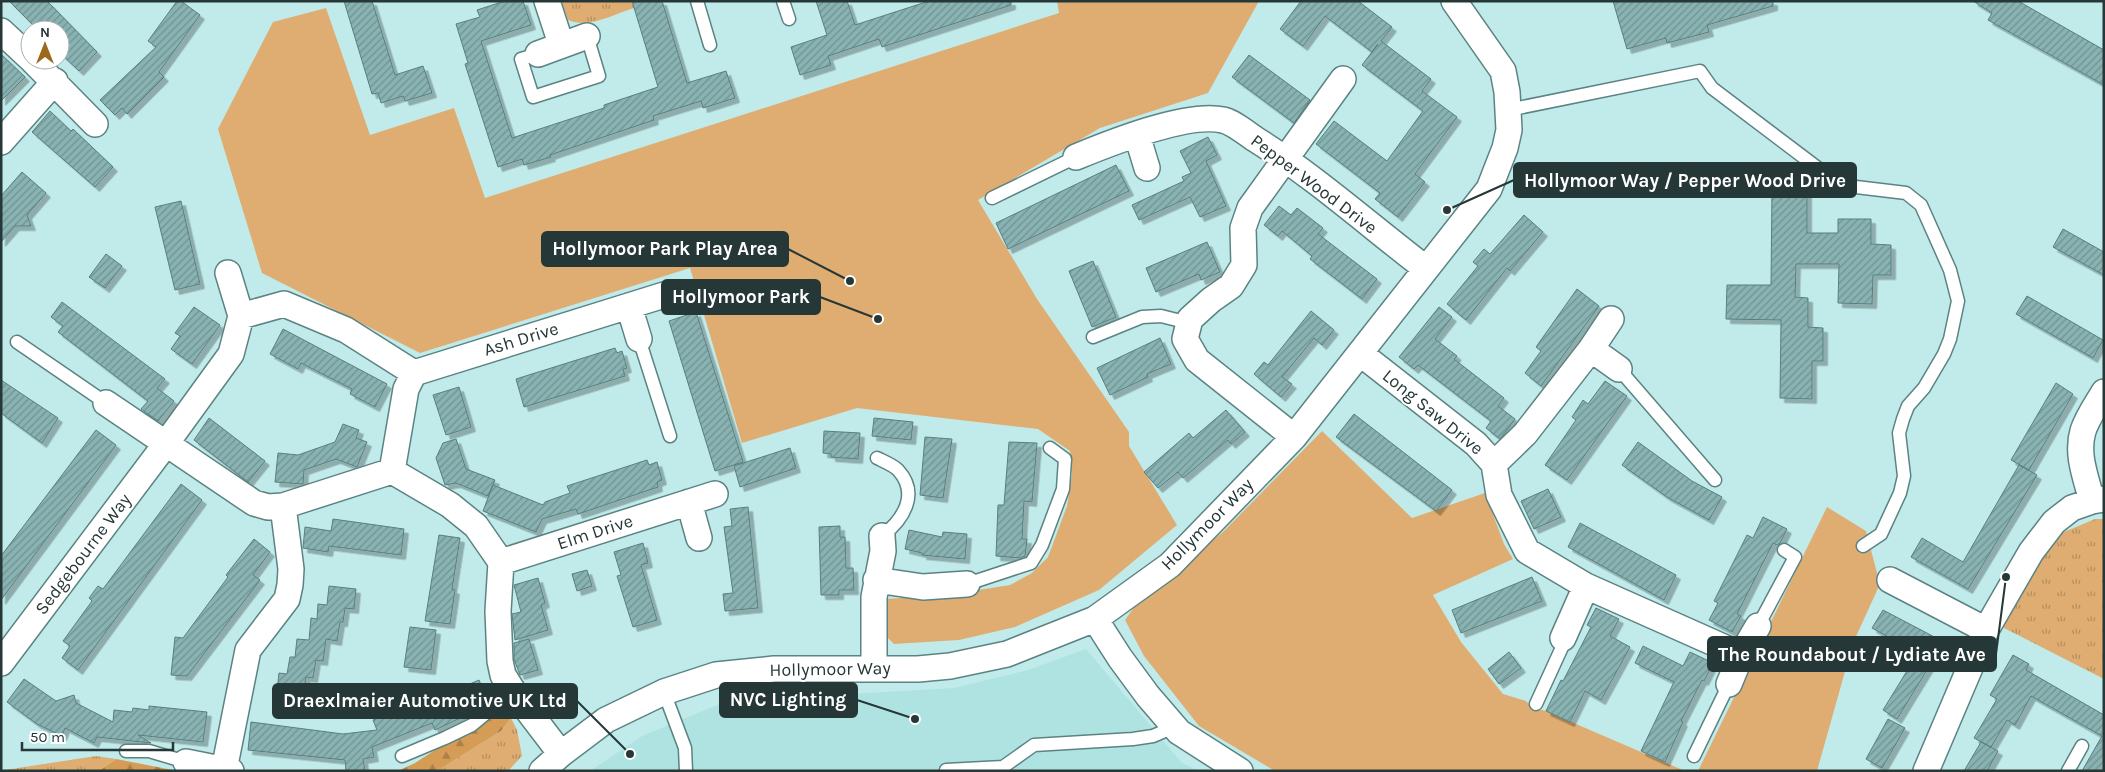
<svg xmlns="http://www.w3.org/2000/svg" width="2105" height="772" font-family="Karla,sans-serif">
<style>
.built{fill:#aee3e2}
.grass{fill:url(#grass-tufts)}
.forest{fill:url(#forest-firs)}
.park{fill:#dfad71}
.building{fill:url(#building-hatch);stroke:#577f7e;filter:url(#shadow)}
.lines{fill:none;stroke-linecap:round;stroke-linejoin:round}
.lane-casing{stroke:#5b8382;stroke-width:15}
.street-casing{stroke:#5b8382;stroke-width:28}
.lane{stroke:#fff;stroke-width:12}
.street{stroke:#fff;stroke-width:25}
.labels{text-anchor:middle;stroke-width:4;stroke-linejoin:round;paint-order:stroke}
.street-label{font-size:18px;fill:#263737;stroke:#fff}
.leader{fill:none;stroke:#263737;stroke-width:2}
.callout-dot{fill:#263737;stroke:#fff;stroke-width:2}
.callout{fill:#263737;stroke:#263737;stroke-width:2}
.callout-label{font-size:19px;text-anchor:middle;font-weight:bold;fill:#fff}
</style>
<defs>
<pattern id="grass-tufts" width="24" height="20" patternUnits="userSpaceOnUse" patternTransform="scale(1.25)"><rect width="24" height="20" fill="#dfad71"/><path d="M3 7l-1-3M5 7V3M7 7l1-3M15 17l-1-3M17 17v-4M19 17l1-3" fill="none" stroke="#b58e5e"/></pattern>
<pattern id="forest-firs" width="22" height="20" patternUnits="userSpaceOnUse" patternTransform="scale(1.25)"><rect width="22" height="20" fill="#d59c55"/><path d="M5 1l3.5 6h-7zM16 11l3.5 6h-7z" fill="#ad8047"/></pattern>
<pattern id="building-hatch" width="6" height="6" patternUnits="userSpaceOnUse" patternTransform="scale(1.25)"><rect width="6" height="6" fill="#89b2b2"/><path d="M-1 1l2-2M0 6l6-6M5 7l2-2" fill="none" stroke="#709292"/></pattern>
<filter id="shadow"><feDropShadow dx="4.5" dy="4.5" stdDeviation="0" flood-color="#0004"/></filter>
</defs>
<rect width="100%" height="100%" fill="#c1ebeb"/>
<!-- built -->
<path class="built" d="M1086,649L1182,763L1199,771H590L642,736L727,701L954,688L1028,670Z"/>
<!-- grass -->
<path class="grass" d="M561,1H636L632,3L634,8C614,14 589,29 568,20Z
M2095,519H2104V679L2002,627L2052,537Z
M511,718L517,730L522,756L508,771H437L501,731Z
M96,756L116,759L99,771L5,770Z"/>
<!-- forest -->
<path class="forest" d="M505,705L511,718L501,731L437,771H398L415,763Z
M116,759L178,771H99Z"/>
<!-- park -->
<path class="park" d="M1057,1H1259L1208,93L1100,128L978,200L1037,299L1129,432V446L1177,525L1099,590L1015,627L959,640L894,644L885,635L884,599L940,596L1010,585L1032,573L1048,557L1067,506L1072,474L1070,451L1038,429L857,408L742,443L690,268L420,353L262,273L218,129L273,22L326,8L370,135L454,108L485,198L1059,13Z
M1322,431L1412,518L1485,493L1504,544L1513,559L1433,595L1461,642L1503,694L1526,701L1533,708L1546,711L1685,771H1275L1199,726L1144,656L1125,620L1137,603L1223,532Z
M1827,507L1866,531L1880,584L1853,643L1817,771H1698Z"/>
<!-- building -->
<path class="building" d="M9,1H47L97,52L79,71L60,53V30H38Z
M177,1H181L200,15L159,72L164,77L127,114L122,108L115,115L100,100L156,47L148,41Z
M344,1H372L395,75L423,66L432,93L405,101L403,96L381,103L378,93L372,94Z
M505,1H523L531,25L481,41L512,138L604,108V105L658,87L632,1H662L687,83L726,71L735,98L703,108L701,101L653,116L654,120L550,155L551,157L524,165L522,159L498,167L465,64L468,63L456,24L480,17L477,10Z
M816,1H847L855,25L929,1H1011V5L882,47L879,39L828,56L831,65L800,75L791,47L827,35Z
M1301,1H1358L1392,27L1381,41L1431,79L1422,91L1457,117L1415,174L1425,182L1398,217L1375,199L1380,193L1316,144L1334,121L1387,161L1423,111L1362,65L1378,44L1372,52L1325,16L1303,46L1280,29Z
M1613,1H1773V6L1707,25L1709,32L1667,43L1666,38L1627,49Z
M1973,1H2018L2104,50V85L1988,20L1992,13Z
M1,54L25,77L1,101Z
M1249,55L1310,100L1294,123L1232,77Z
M50,111L71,131L73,129L113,167L95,187L32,132Z
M1208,137L1217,155L1206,161L1226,206L1200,217L1190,197L1139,220L1132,205L1184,181L1182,177L1191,173L1180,151Z
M1116,165L1129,191L1008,249L996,223Z
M22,172L46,193L27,215L31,226H15L1,242V196Z
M1772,189H1807V233H1838V219H1871V244L1891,245V275H1873L1872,304L1838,303L1839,264H1796L1795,297L1808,298V327L1823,328V361H1812V399L1780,398L1781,320L1726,319L1727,285H1771Z
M181,201L200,284L175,290L155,207Z
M1279,206L1291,215L1297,208L1323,228L1318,234L1377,279L1362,299L1310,259L1312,256L1282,231L1278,236L1264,225Z
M1524,215L1543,232L1510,271L1507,268L1466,320L1447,304L1478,266L1473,262L1484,249L1490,254Z
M2063,229L2104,252V275L2053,247Z
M1207,242L1220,272L1201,280L1199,274L1156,292L1146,268Z
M106,254L122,266L105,288L89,277Z
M1093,261L1116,317L1092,327L1069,271Z
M1577,289L1599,306L1541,386L1525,373L1541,351L1536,347Z
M2027,296L2103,340L2093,358L2016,314Z
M62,302L165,379L157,388L174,401L158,421L141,409L148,401L58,332L63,326L51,317Z
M194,307L220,325L192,364L171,349L180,336L175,333Z
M1439,307L1452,317L1435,339L1457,356L1454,359L1504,398L1498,406L1515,419L1500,439L1486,428L1491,421L1418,365L1414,369L1399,357Z
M1311,311L1334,330L1322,345L1314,338L1282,377L1292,384L1281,397L1254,374L1264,362L1268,365Z
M696,312L743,462L715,471L669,321Z
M283,329L387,384L375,407L350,394L352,389L301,363L298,369L270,354Z
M1160,338L1171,364L1147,374L1148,377L1110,395L1097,368Z
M615,348L617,353L622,351L627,368L623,369L625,376L524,407L516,379Z
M1,380L58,418L42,443L1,413Z
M1605,381L1627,396L1567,480L1545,465L1576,420L1572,417L1583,400L1588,404Z
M2056,383L2073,394L2029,470L2011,460Z
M459,387L471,427L446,435L433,395Z
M1226,410L1245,432L1231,444L1228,440L1183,478L1178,472L1158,488L1144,472L1189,433L1193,438Z
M1354,414L1452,490L1436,511L1336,437Z
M209,418L265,461L248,482L194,440Z
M874,418L913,422L911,440L872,436Z
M343,424L359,430L356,438L367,442L357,467L336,459L304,470L303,484L275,482L278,453L298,455L335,442Z
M96,430L116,445L1,600V556Z
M824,431L860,433L858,459L831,457V454L823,453Z
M925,437L952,439L943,498L920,495Z
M456,439L466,469L495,480L488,496L456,483L445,485L436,458L443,443Z
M1009,442L1037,443L1032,502L1024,501L1022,539H1027L1025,556L1020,558L996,556L998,505H1004Z
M1638,442L1692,481L1722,497L1709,520L1667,497L1622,465Z
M790,448L796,468L740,487L734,466Z
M647,460L649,465L657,462L662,480L657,482L658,487L578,514L576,509L542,519L536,532L483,511L493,485L543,505L545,502L570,493L567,486Z
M2019,465L2037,475L1968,589L1911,557L1922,538L1963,562Z
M181,484L202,500L78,670L62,658L70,646L63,641L92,601L89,598L98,586L103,589Z
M1548,489L1561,517L1534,529L1521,501Z
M748,507L758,608L725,611L723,594L733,593L724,527L732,526L730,509Z
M1763,517L1787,529L1780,543L1777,545L1773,543L1737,614L1741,616L1732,632L1709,620L1718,603L1714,601L1747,535L1753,538Z
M333,519L404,529L401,555L329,546L328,552L303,548L305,527L331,531Z
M1580,523L1676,575L1664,600L1568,547Z
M840,526V537H845L846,568H853L854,590H839V595H821L819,527Z
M909,530L942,537L943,532L967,534L965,559L922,555V553L905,549Z
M439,535L460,538L452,589L455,590L450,624L425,621Z
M254,539L270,552L253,575L260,580L187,676L171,675L175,637L183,638L228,577L226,575Z
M643,543L648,563L641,565L657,620L633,627L617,576L621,575L614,552Z
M587,570L592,586L577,591L572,574Z
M1532,577L1542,601L1461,633L1452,610Z
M538,578L545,603L541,605L548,630L515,640L512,614L521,612L514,585Z
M329,586L356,589L354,609L345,608L343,622H340L337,641L326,639L323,661L316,660L313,678L306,677L303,694L277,691L279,673L287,674L290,657H295L297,639L309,640L311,618L317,619L318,604L327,605Z
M1596,608L1619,619L1610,636L1630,647L1601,700L1585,691L1570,722L1546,711L1561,680L1563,681L1591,627L1587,625Z
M1883,610L1944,642L1897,719L1883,710L1918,653L1872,628Z
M410,627L436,630L431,670L404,667Z
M529,639L538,670L520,675L514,659V643Z
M1643,646L1683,666L1690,652L1713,663L1704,681L1702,680L1681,721L1683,722L1665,762L1641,751L1674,682L1635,663Z
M1509,652L1521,668L1499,684L1488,669Z
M2013,655L2029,664L2026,670L2104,715V771H2082L2102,736L2031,696L2015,725L2007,720L1991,747L1974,738L1997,699L1990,695Z
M24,679L56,701L74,695L76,703L113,722L114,710L132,712L133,708L149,710V706L207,712L203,742L138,735L151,743L97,737L94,743L65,728L62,736L37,724L7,702Z
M479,680L488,701L477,710L435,730L432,723L372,747L374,757L363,759L365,771H346L345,760L248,750L251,722L343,734L377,730L373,720L417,702L419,706Z
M1888,719L1905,728L1882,768L1866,759Z
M1981,742L1998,751L1987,771H1964Z"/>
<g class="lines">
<!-- lane casing -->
<g class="lane-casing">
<path id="lane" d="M697,1L710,45
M783,1L789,19
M538,54L521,59L533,97L599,76L587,36
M1508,110L1700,71L1712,88L1835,181L1856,187L1906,193L1921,205L1950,270L1958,301L1950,339L1944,354L1924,388L1908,406L1903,419L1899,433L1904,476L1900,493L1881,534L1863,546
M992,198L1076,157
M1093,337L1142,317L1161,316L1189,323
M639,339L670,436
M17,342L106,403
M1619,369L1715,480
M877,458C883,461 893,465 898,470C920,494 903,520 882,536
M967,584L1031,563L1042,545L1063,489L1065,459L1050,448
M1758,626L1795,557L1784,550
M664,692L685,748L686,771
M1536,704L1563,645V638
M126,751H149L186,762
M402,756L445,738L472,725L513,691
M1694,756L1729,684
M946,770L1003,767L1034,745L1133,739L1153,736L1174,727
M2068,771L2082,746"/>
</g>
<!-- street casing -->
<g class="street-casing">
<path id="street" d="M547,1L561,44
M1,31L30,58
M538,54L587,36
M32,60L95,124
M1137,135L1147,168
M1,142L55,81
M1076,157C1110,143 1187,112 1223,120C1233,122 1246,133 1255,139C1315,177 1369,225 1425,268
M629,306L639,339
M241,316L284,304L346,330L414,373
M1591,349L1619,369
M1361,354L1476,444L1494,464L1499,495L1527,551L1586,586L1741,655
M106,403L254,503L268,507L283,506L392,471L450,505L476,526L501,562L498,611L500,661L503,675L513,691L561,754
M1294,437L1197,360L1185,339L1190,319L1211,300L1231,286L1244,265L1243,228L1250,208L1343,79
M1494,464L1525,434L1591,349L1611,319
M392,471L406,389L414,373L664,295
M2092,501C2086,478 2076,454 2083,431C2087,418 2097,404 2104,392
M689,502L699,538
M501,562L715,494
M876,580L923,587L967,584
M1890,580L1986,630
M1095,619L1120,658L1148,696L1179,732L1240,771
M1563,638L1586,586
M1,663L165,445L231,354L241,316L228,273
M874,669V597L883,551L882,536
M1729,684L1741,655L1758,626
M186,762L231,771
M224,770L248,650L287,599L290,585L291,569L283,506
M542,771L561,754L606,720L664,692L716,675L774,669H918L950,666L1007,654L1095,619L1170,565L1294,437L1489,189L1505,148L1509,130L1507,92L1503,71L1454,1
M1926,771L1986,630L2031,552L2054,522L2072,508L2092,501L2104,499"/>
</g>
<!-- lane -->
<use href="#lane" class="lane"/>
<!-- street -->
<use href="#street" class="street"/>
</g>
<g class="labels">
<!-- street labels -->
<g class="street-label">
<text transform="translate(1314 184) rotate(37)" y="6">Pepper Wood Drive</text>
<text transform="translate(521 339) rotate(-17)" y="6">Ash Drive</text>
<text transform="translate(1433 412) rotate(39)" y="6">Long Saw Drive</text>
<text transform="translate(1207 524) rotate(-45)" y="6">Hollymoor Way</text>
<text transform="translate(595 532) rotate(-18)" y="6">Elm Drive</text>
<text transform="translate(83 554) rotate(-53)" y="6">Sedgebourne Way</text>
<text transform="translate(830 669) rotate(-1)" y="6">Hollymoor Way</text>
</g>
</g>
<!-- callouts -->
<path class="leader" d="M1447 210L1514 180M850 281L788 249M878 319L820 297M2006 577L1996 654M915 719L857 700M630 754L577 701"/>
<g class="callout-dot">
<circle cx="1447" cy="210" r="5"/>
<circle cx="850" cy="281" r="5"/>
<circle cx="878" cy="319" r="5"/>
<circle cx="2006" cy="577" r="5"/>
<circle cx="915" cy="719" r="5"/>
<circle cx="630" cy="754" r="5"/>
</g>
<g class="callout">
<rect x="1514" y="163" width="342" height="34" rx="5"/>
<rect x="542" y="232" width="246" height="34" rx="5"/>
<rect x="662" y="280" width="158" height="34" rx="5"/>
<rect x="1708" y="637" width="288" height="34" rx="5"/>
<rect x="720" y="683" width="137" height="34" rx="5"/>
<rect x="273" y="684" width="304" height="34" rx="5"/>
</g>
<g class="callout-label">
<text x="1685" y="187">Hollymoor Way / Pepper Wood Drive</text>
<text x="665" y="255">Hollymoor Park Play Area</text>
<text x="741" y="303">Hollymoor Park</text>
<text x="1852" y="661">The Roundabout / Lydiate Ave</text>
<text x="788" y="706">NVC Lighting</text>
<text x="425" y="707">Draexlmaier Automotive UK Ltd</text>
</g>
<!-- border -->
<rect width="2105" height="772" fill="none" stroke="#263737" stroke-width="5"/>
<!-- north arrow -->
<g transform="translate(45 45)"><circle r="24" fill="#ffffff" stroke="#a8afaf"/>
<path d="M0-4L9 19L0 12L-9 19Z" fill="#9b681e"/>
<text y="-8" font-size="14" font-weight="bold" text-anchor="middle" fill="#263737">N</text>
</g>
<!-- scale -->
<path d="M22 742v8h151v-8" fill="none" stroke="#263737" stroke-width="2.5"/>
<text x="30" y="742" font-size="15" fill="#263737" stroke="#ffffff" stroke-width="4" paint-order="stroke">50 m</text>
</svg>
